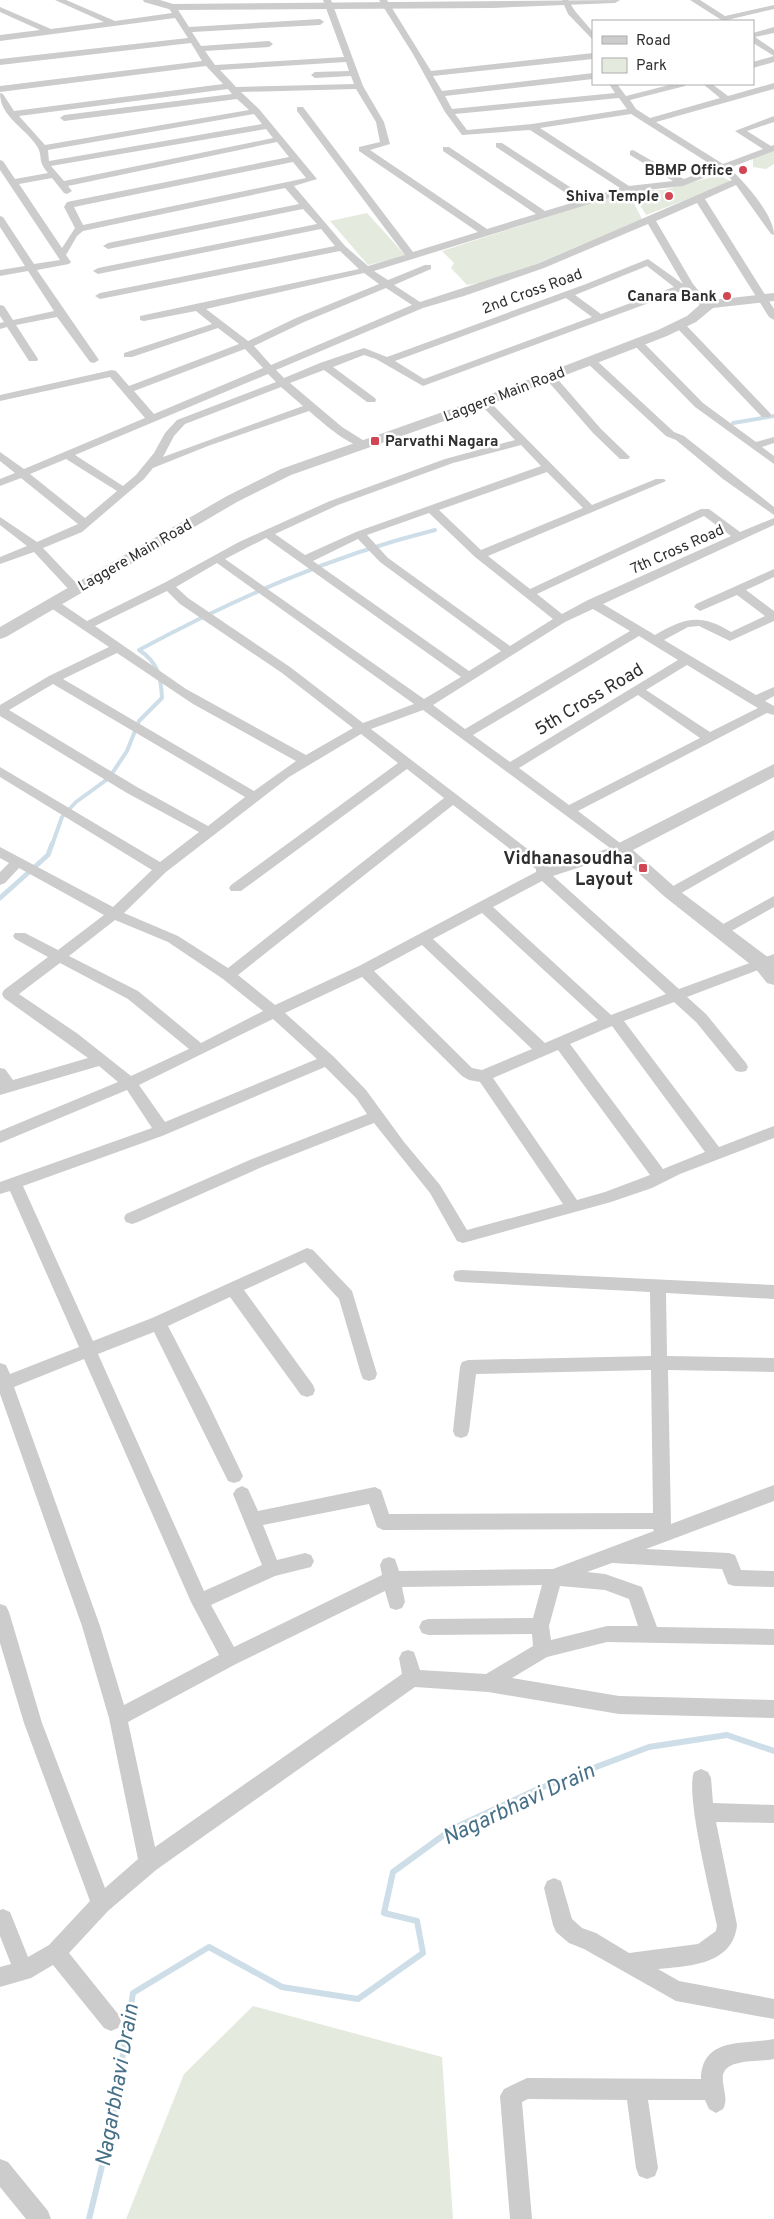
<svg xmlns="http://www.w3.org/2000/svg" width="774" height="2219" font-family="Overpass,sans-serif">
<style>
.green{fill:#e5eade}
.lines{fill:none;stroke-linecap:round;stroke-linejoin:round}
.stream-far2{stroke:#cddee8;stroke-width:4}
.stream-far1{stroke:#cddee8;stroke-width:5}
.stream{stroke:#cddee8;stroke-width:6}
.minor{fill:#ccc;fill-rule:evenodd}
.tertiary{fill:#ccc;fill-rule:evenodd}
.poi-dot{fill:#d24554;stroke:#fff;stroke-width:2}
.labels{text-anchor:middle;stroke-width:5;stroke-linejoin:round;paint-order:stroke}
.far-poi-label{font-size:15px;font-weight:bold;fill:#2f2f2f;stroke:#fff;text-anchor:end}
.far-street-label{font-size:15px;fill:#2f2f2f;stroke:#fff}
.street-label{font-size:18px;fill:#2f2f2f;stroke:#fff}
.poi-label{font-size:18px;font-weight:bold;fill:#2f2f2f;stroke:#fff;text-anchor:end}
.near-water-label{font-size:22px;font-style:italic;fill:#467088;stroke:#fff}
</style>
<rect width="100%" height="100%" fill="#fff"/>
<!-- green -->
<path class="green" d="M774,150V164L766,169L753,167V158Z
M719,175L732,182L646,215L631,190H664Z
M628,191L642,219L499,280L467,285L451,268L454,263L442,251Z
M367,213L406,256L368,265L330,221Z
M253,2006L442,2057L453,2219H126L184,2074Z"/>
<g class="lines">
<!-- stream-far2 -->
<path class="stream-far2" d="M733,423L774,416
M52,845L62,817L76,802L109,778L127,751L139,721L162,698C161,677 158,662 139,650C234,599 330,556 435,530"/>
<!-- stream-far1 -->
<path class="stream-far1" d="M0,898L48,855L52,844"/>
<!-- stream -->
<path class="stream" d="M89,2219L110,2133L133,1993L209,1947L282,1987L358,1999L423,1953L417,1921L384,1913L393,1872L452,1829L538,1789L649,1747L727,1735L774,1751"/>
<!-- minor -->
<path class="minor" d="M55,0H66L115,21L172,13L168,7L172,5H175L189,27L320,19L324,22L320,25L192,32L201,46L269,41L273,44L269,47L205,51L215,65L344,57L323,0H331L363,86L384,122L390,144L370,150L487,229L536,214L443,151V147H449L545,211L578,201L496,147V143H502L587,198L620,188L530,130L462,135L445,112L413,54L379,0H387L431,71L593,53V59L433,76L442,91L593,73V79L445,96L452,109L615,93L609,84H617L626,96L673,84H686L685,86L630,100L636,109L650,118L720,98L703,84H712L728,96L774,83V89L656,122L723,164L763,149L735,131L774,116V122L747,131L771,146L774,145V151L729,168C744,181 774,215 774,235L771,234L736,185L705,199L774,309V320L769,317L697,203L656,221L693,284L712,307L711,309H703L687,289L423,386L376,359L364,355L333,367L375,398L376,400L375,402H367L324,370L290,383L342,427L366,442L367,444L366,446C352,450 320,420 309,411L208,446L153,468L144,479L82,532L43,548L80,587L82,590L80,593H72L34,552L0,564V557L27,546L0,525V517L37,542L78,524L21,478L0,486V479L15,473L0,461V452L24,469L145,418L110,377L0,401V395L112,370L116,371L129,386L239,344L218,328L132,357H124V353L212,324L196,311L144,321L140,320V316L359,269L340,251L100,299L95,296L100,293L335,246L321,229L98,274L93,271L98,268L317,224L303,209L108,249L103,246L108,243L299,204L285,188L83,231L77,236L66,255L71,262L69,264L37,270L99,360L94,363L90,362L57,317L16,325L38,359L37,361H29L7,327L0,329V323L4,322L0,316V305L4,306L13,320L54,311L28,271L0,276V270L25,266L0,227V216L3,217L34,264L60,260L0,170V160L3,161L15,179L48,173C37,160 43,158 38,148C27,128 0,118 0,93L3,94L14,111L223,84L206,66L0,92V86L202,61L191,43L0,65V59L188,38L175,18L0,41V35L40,30L0,12V7L51,29L104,22ZM346,62L349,71L315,72L311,75L315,78L351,76L354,84L236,87L220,70ZM228,89L232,94L64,115L60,118L64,121L237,99L249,110L45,145L19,116ZM356,89L376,122L380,142L359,147V151L478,232L413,252L303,107H297V111L405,255L368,266L345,246L294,186L317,179L259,109L241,92ZM619,98L627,109L532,124L467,130L455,114ZM254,114L262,124L49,161L48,150ZM631,114L715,167L684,179L633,150L630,151V155L673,181L629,186L540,128ZM266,129L273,138L64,181L51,166ZM277,142L289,157L67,202L64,207L75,228L62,248L19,184L52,178L64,193L67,194L72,191L68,186ZM293,162L306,178L83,225L74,207ZM721,171L732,180L537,264L420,302L394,285L431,269V265H425L388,280L374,271L628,192L683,186ZM648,224L683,284L648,259L586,284L387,357L364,348L320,363L284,378L276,370L423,308L464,296L544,268ZM647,266L674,287L601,314L575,295ZM364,273L379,284L296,318L248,341L206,309ZM386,288L412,305L271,365L254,346L304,322ZM566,298L592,317L424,379L395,361ZM245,349L263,368L154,414L134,391ZM268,374L276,382L177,420L165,433L154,453L136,475L123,486L75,455ZM281,387L303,406L163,457L174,436L185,424ZM66,459L117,491L85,518L30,474Z
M562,0H568L575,11L593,32V40L568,14Z
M690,0H700L725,16L774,5V9L723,21Z
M774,27V33L755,37L774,50V62L753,68V62L774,56L753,43V33Z
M680,322L684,323L770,413L771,415L770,417H762L676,327V323Z
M637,339L641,340L703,403L756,442L774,437V443L762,447L774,456V464L695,407L633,344V340Z
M591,358L595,359L674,432L684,436L774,507V515L723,479L676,440L666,436L587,363L586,361Z
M550,374L554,375L601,429L628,455L630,457L628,459H620L593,433L546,379V375Z
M485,400L489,401L592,505L656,479H664L666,481L488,556L530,589L701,509H709L740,532L774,518V525L603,604L655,635C685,618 700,613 731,632L765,616L737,595L700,611L694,607L696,604L774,569V577L746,590L774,611V621L730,641L699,626L688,627L664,640L756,695L774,687V696L765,701L774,706V715L767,713L578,811L628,849L626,852L553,876L679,989L774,954V964L687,997L706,1014L746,1063L748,1067L746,1071L741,1072L736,1071L696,1022L674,1002L624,1021L719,1147L774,1126V1138L680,1174L652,1188L611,1202L463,1243L457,1241L430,1193L374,1123L262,1167L138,1222L132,1224L126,1222L124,1218L126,1214L252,1159L367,1114L356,1098L325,1067L162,1136L23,1186L93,1341L152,1318L307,1248L313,1250L352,1291L377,1374L375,1379L369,1381L363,1379L361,1374L339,1299L305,1262L244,1290L313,1385L315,1390L313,1395L307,1397L301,1395L230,1297L168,1326L208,1403L243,1476L240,1481L234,1483L228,1481L154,1332L98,1354L204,1591L262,1565L233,1494L236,1489L242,1486L248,1489L258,1511L375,1487L381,1490L389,1514L653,1513L651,1370L476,1374L469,1431L467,1436L461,1438L455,1436L453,1431L460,1367L462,1362L468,1360L651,1356L650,1292L461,1282L455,1281L453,1276L455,1271L461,1270L774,1285V1299L666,1293L667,1356L774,1358V1372L668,1370L671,1524L774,1485V1501L646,1549L729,1553L735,1555L741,1570L774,1571V1587L734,1586L728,1584L722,1569L612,1563L587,1572L605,1574L642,1587L657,1627L774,1629V1645L607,1642L547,1657L512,1678L619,1696L774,1700V1718L619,1714L488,1692L415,1687L156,1870L108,1911L69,1953L118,2014L121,2021L118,2028L111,2031L104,2028L53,1965L31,1978L0,1987V1967L11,1964L0,1936V1910L3,1909L10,1912L28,1957L49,1945L90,1901L24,1723L0,1643V1604L6,1606L9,1612L42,1723L105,1888L138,1859L109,1718L82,1626L0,1394V1363L6,1365L10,1374L79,1347L10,1191L0,1194V1182L152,1128L127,1090L0,1143V1131L118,1082L99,1066L0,1095V1068L5,1069L13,1080L88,1058L4,998L2,994L4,990L48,957L15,939L13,936L15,933H25L58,950L104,915L19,868L5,883L0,885V872L9,863L0,858V847L113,907L152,870L0,777V767L160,862L199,832L127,793L0,716V705L49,676L109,647L48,606L46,603L48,600H56L87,621L164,583L239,542L330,501L445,459L515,440L481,405L480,403L481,401ZM521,445L541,466L356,532L305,555L275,534L338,505L453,463ZM547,472L583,508L481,550L439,510ZM429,513L475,557L553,619L510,646L388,558L367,535ZM704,516L731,536L588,600L562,614L537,594ZM266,538L461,677L424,699L225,559ZM358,539L380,562L501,651L469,671L313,561ZM217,563L414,704L363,723L290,667L188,598L176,587ZM167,591L180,604L282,673L353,728L306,755L186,689L95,626ZM593,609L630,631L465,729L433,705L565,622ZM639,636L678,660L510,762L473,735ZM117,653L193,704L296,761L254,791L63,679ZM687,665L751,704L758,708L710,732L646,690ZM53,684L245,797L208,826L137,787L9,710ZM638,695L700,738L569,805L519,768ZM423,710L610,848L549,867L547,864L371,729ZM361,734L398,763L231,885L229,888L231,891H241L407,769L444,798L228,968L178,936L124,913L166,872L289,777ZM453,805L536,869V872L359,966L275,1005L238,975ZM542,881L666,994L611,1015L493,907ZM482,913L598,1020L545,1043L433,939ZM115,920L168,942L223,979L263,1011L201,1043L138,991L69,956ZM422,945L532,1049L482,1070L472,1068L374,971ZM60,963L128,999L189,1049L131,1076L78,1034L19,994ZM362,977L462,1076L469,1080L480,1082L563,1204L467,1230L440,1185L404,1142L366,1090L333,1056L285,1013ZM273,1019L317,1059L165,1122L139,1085ZM612,1026L705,1152L663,1169L570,1044ZM558,1050L650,1175L605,1192L577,1200L493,1078ZM84,1359L191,1602L219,1655L124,1705L100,1626L14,1387ZM369,1504L377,1527L383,1530L653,1529L654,1531L553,1569L399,1571L395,1559L389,1557L383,1559L380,1565L382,1575L234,1647L211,1605L275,1576L311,1567L314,1561L311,1555L305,1553L277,1560L263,1525ZM542,1585L533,1618L428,1619L422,1621L419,1627L422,1633L428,1635L532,1634L533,1646L486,1674L420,1670L414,1652L408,1650L402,1652L399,1658L402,1674L155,1847L128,1722L236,1664L385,1591L390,1608L396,1610L402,1608L405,1602L402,1587ZM560,1586L605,1590L629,1599L638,1626H607L551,1640L549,1626Z
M774,830V840L676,896H666L664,893L666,890Z
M774,896V907L726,934H716L714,931L716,928Z
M701,1769L708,1772L711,1778L713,1803L774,1805V1823L716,1822L737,1925C733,1965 689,1966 658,1969L679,1981L774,1999V2019L676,2001L584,1949L569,1943L556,1932L553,1925L544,1888L547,1881L554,1878L561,1881L572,1919L582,1928L596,1933L629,1953L698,1944L716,1931L717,1925C711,1897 685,1793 694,1772Z
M774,2039V2059C757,2063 719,2057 723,2082C724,2093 728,2099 723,2109L716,2113L709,2109L705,2100H648L658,2168L655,2176L647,2179L639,2176L636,2168L627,2100L528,2099L522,2102L532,2219H510L500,2096L504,2089L527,2078L701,2079C702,2036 745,2045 774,2039Z
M0,2159L8,2162L48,2211L51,2219H26L0,2187Z"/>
<!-- tertiary -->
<path class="tertiary" d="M143,0H160L173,4L620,0L615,3L492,8L172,10L144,2Z
M774,293V301L713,308L696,322L667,336L467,413L291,475L237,502L6,637L0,639V627L227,496L281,469L457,407L658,330L687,316L704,301Z
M774,764V777L633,850L677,889L769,958L774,965V985L767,983L755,968L665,897L612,849L615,845Z"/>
</g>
<!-- markers -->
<g class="poi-dot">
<circle cx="743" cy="170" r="5"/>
<circle cx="669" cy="196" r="5"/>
<circle cx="727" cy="296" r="5"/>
<rect x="370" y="436" width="10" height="10" rx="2.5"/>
<rect x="638" y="863" width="10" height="10" rx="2.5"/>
</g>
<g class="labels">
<!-- far-poi labels -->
<g class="far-poi-label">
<text x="733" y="175">BBMP Office</text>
<text x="659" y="201">Shiva Temple</text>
<text x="717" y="301">Canara Bank</text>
<text x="385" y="446" text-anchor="start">Parvathi Nagara</text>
</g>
<!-- far-street labels -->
<g class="far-street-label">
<text transform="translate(532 291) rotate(-20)" y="5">2nd Cross Road</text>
<text transform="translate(504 394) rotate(-21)" y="5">Laggere Main Road</text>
<text transform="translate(677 549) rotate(-24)" y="5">7th Cross Road</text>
<text transform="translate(135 555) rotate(-30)" y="5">Laggere Main Road</text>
</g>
<!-- street labels -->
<g class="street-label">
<text transform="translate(589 699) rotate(-31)" y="6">5th Cross Road</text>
</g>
<!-- poi labels -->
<g class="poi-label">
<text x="633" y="864">Vidhanasoudha<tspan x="633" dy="21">Layout</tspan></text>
</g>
<!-- near-water labels -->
<g class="near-water-label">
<text transform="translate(518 1803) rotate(-25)" y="8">Nagarbhavi Drain</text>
<text transform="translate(116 2085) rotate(-80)" y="8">Nagarbhavi Drain</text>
</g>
</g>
<!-- legend -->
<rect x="592" y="20" width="162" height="65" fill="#ffffff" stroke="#acacac"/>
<rect x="602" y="36" width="25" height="8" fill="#cccccc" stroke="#acacac"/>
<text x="636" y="45" font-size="15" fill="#2f2f2f">Road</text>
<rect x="602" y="58" width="25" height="15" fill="#e5eade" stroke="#acacac"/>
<text x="636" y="70" font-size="15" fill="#2f2f2f">Park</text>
</svg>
